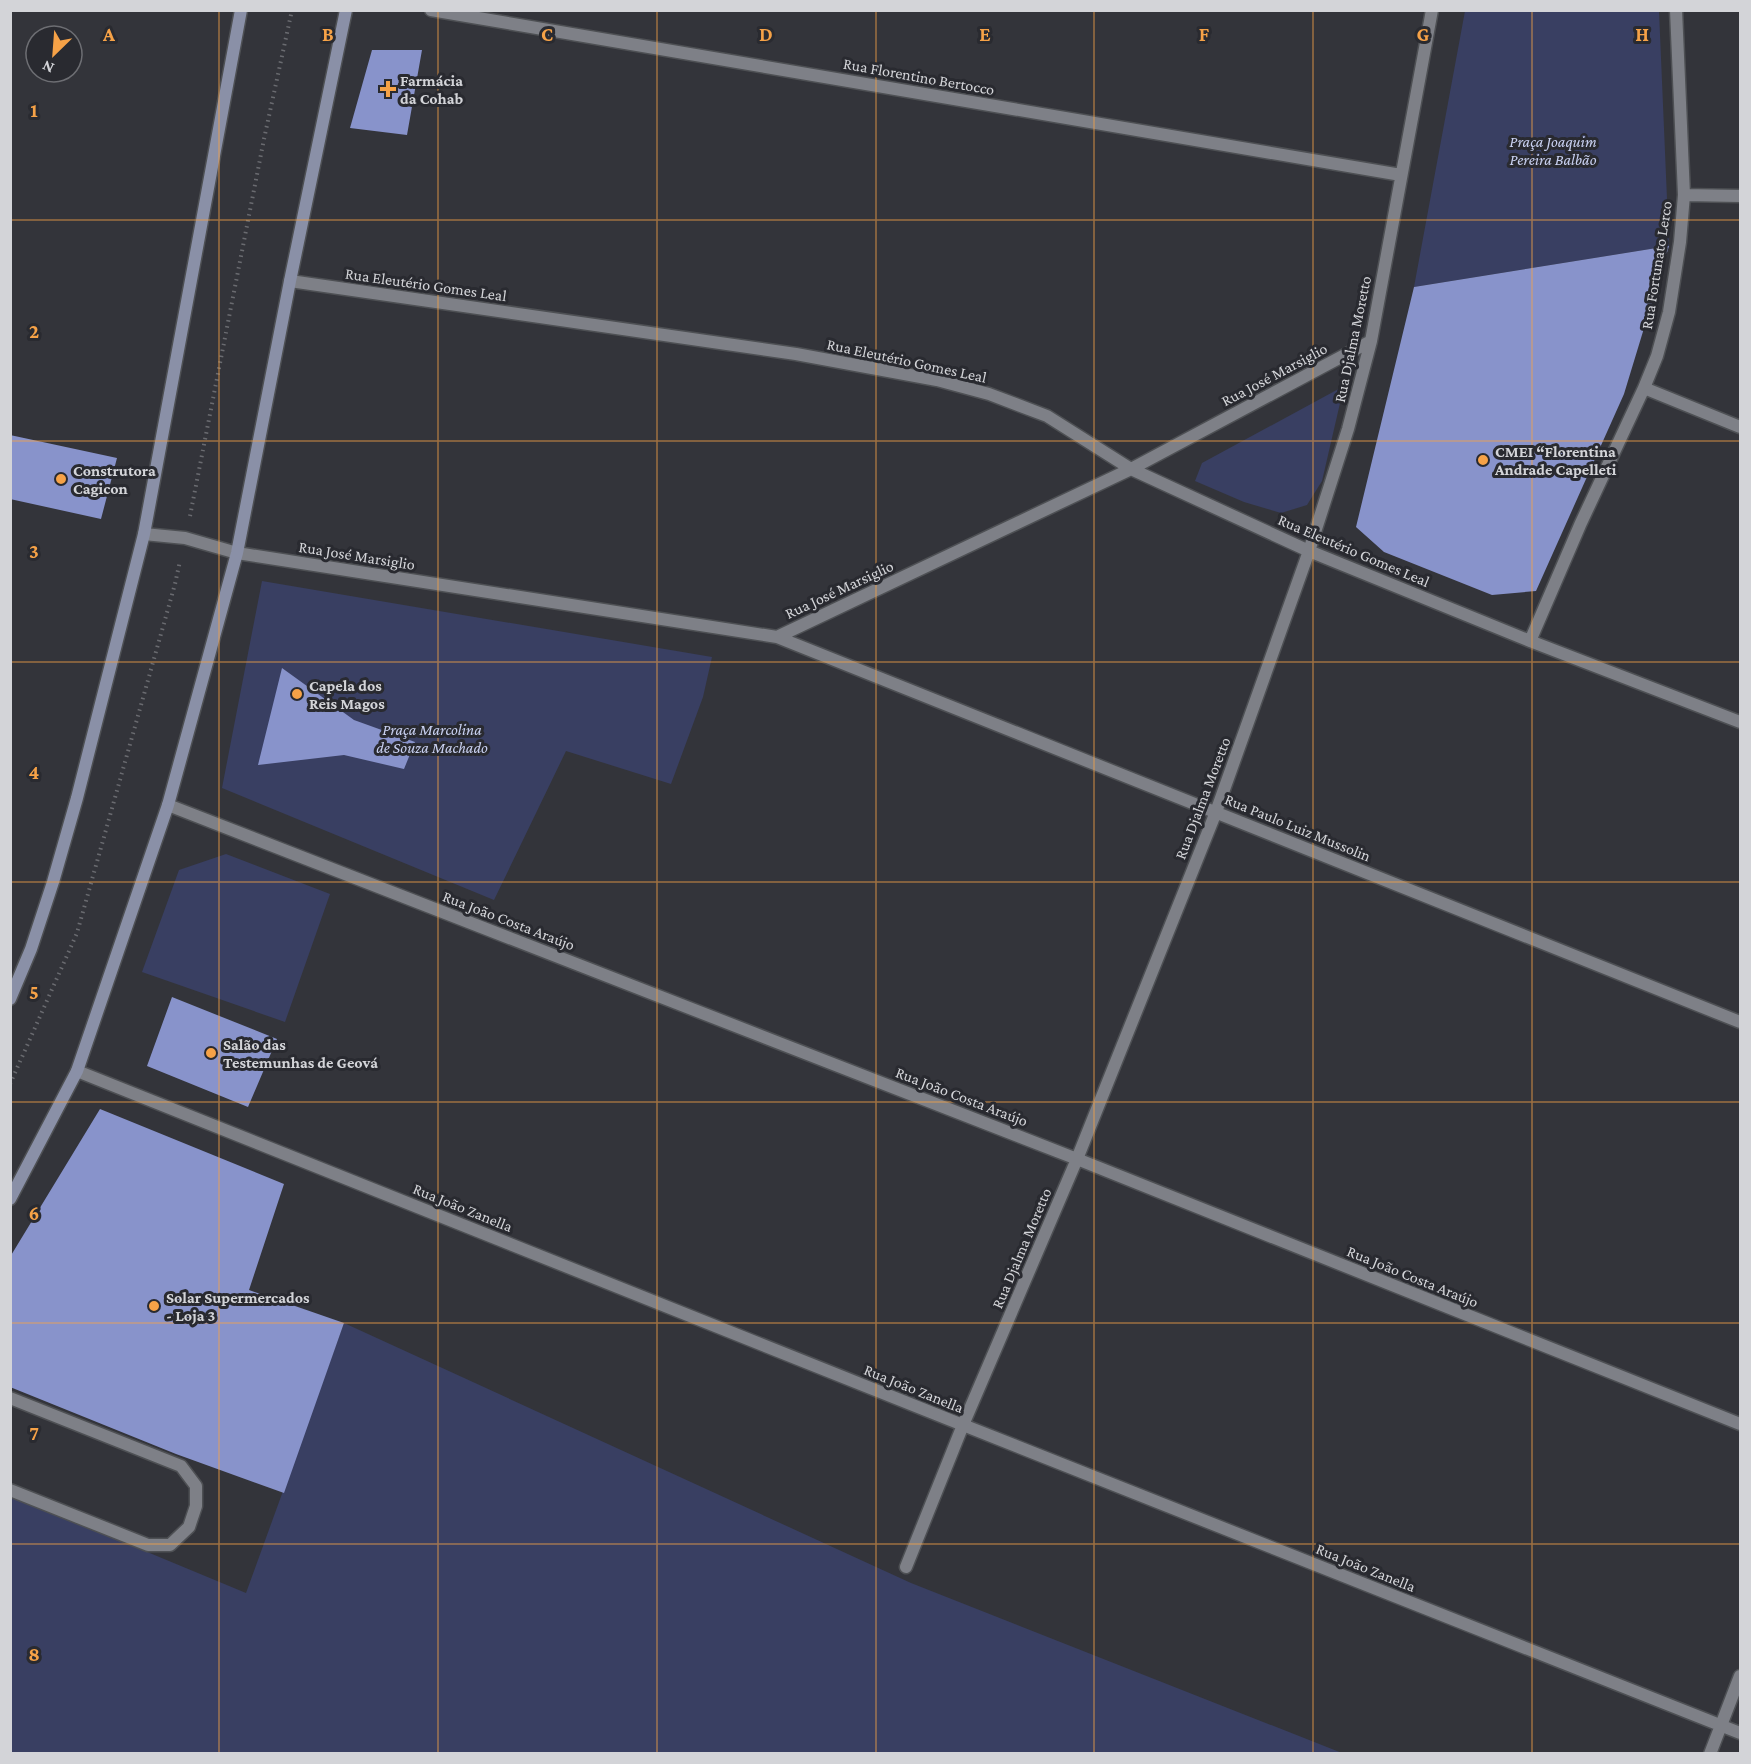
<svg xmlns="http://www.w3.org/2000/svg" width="1751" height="1764" font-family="'Crimson Pro',serif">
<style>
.green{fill:#393f62}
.building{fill:#8893cb}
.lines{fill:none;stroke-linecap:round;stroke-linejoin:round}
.lane-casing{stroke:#4e5054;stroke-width:15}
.street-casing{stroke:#4e5054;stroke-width:15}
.secondary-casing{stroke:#4e5054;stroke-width:15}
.path{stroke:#6a6b70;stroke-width:4;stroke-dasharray:1.5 4.5;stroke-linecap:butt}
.lane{stroke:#7e8087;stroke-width:12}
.street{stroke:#7e8087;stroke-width:12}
.secondary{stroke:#8a90a7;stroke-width:12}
.grid{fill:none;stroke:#f6a247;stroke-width:1.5;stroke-opacity:0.55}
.poi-dot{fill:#f6a247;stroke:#292a30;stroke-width:2}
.labels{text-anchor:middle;stroke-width:6;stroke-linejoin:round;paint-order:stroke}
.street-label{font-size:16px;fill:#d3d4d8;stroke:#292a30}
.poi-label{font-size:16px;font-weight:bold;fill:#d3d4d8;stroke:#292a30;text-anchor:start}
.park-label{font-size:16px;font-style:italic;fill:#c9d1f1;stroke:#292a30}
.grid-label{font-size:20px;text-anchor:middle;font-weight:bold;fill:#f6a247;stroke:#292a30;stroke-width:6;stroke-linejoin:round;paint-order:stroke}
</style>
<rect width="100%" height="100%" fill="#33343a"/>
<!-- green -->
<path class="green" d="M1465,11H1659L1669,246L1414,287Z
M1344,386L1322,481L1307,505L1281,513L1244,502L1195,481L1202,463Z
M262,581L712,657L703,697L671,784L566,751L494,900L222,788Z
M226,854L330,894L285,1022L142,972L179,870Z
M344,1323L911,1583L1342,1753H11L10,1495L246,1593Z"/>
<!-- building -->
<path class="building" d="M372,50H422L407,135L350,128Z
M1669,246L1624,394L1536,591L1492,595L1384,552L1356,527L1414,287Z
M10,435L117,458L101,519L10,499Z
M282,668L354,720L415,742L404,769L344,755L258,765Z
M172,997L277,1039L248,1107L147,1066Z
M100,1109L284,1184L249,1290L344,1323L284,1493L176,1454L10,1387V1257Z"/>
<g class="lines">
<!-- lane casing -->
<g class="lane-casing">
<path id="lane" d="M10,1398L181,1466L196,1486V1506L189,1527L170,1545H148L10,1490"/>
</g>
<!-- street casing -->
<g class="street-casing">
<path id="street" d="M431,10L1401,175
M1684,195L1740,196
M290,281L796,354L937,380L989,394L1047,416L1131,469L1309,551L1530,641L1740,722
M1644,388L1740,427
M144,534L185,538L237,553L777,637L1131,469L1371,341
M777,637L1740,1022
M1530,641L1580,525L1644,388L1657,356L1669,312L1680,242L1684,195L1676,10
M168,805L1077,1159L1740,1424
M77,1071L963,1425L1740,1733
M906,1567L963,1425L1077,1159L1216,812L1309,551L1348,429L1371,341L1432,10
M1710,1754L1740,1676"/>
</g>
<!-- secondary casing -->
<g class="secondary-casing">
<path id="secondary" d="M10,999L31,949L53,882L77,798L144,534L241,10
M10,1199L77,1071L168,805L237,553L290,281L346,10"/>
</g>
<!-- path -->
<path class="path" d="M190,516L264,139L292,10
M10,1084L77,933L175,584L180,561"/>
<!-- lane -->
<use href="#lane" class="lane"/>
<!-- street -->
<use href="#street" class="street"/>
<!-- secondary -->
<use href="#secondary" class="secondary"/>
</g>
<!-- grid -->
<path class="grid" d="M219,10V1754M438,10V1754M657,10V1754M876,10V1754M1094,10V1754M1313,10V1754M1532,10V1754M10,220H1740M10,441H1740M10,662H1740M10,882H1740M10,1102H1740M10,1323H1740M10,1544H1740"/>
<!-- markers -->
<g class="poi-dot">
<path d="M385 80h6v6h6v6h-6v6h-6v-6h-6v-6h6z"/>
<circle cx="1483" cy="460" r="6"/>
<circle cx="61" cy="479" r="6"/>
<circle cx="297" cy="694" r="6"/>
<circle cx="211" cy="1053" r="6"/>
<circle cx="154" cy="1306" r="6"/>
</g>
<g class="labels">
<!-- street labels -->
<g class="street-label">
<text transform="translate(919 76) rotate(10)" y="6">Rua Florentino Bertocco</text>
<text transform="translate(1656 265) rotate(-81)" y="6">Rua Fortunato Lerco</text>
<text transform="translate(426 284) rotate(8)" y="6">Rua Eleutério Gomes Leal</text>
<text transform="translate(1352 339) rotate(-78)" y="6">Rua Djalma Moretto</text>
<text transform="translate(907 360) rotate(12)" y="6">Rua Eleutério Gomes Leal</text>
<text transform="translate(1274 374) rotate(-28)" y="6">Rua José Marsiglio</text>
<text transform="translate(1354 550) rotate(23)" y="6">Rua Eleutério Gomes Leal</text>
<text transform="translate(357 555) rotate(9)" y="6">Rua José Marsiglio</text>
<text transform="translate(839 589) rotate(-25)" y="6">Rua José Marsiglio</text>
<text transform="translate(1202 798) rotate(-69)" y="6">Rua Djalma Moretto</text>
<text transform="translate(1298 827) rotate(22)" y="6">Rua Paulo Luiz Mussolin</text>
<text transform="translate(509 920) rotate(21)" y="6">Rua João Costa Araújo</text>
<text transform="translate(962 1096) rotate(21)" y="6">Rua João Costa Araújo</text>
<text transform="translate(463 1207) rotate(22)" y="6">Rua João Zanella</text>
<text transform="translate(1021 1248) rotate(-67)" y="6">Rua Djalma Moretto</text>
<text transform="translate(1413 1276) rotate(22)" y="6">Rua João Costa Araújo</text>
<text transform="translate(914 1388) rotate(22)" y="6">Rua João Zanella</text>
<text transform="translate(1366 1567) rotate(22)" y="6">Rua João Zanella</text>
</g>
<!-- poi labels -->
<g class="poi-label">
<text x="400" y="86">Farmácia<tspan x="400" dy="18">da Cohab</tspan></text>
<text x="1495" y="457">CMEI “Florentina<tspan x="1495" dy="18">Andrade Capelleti</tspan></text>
<text x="73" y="476">Construtora<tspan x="73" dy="18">Cagicon</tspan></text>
<text x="309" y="691">Capela dos<tspan x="309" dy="18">Reis Magos</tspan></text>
<text x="223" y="1050">Salão das<tspan x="223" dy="18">Testemunhas de Geová</tspan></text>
<text x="166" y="1303">Solar Supermercados<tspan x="166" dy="18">- Loja 3</tspan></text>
</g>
<!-- park labels -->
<g class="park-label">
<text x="1553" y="147">Praça Joaquim<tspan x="1553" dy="18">Pereira Balbão</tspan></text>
<text x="432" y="735">Praça Marcolina<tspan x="432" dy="18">de Souza Machado</tspan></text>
</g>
</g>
<g class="grid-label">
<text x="109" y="41">A</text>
<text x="328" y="41">B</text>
<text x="547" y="41">C</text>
<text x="766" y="41">D</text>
<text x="985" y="41">E</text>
<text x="1204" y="41">F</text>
<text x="1423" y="41">G</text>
<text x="1642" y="41">H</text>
<text x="34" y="117">1</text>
<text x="34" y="338">2</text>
<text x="34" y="558">3</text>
<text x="34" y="779">4</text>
<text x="34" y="999">5</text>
<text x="34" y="1220">6</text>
<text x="34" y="1440">7</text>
<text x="34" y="1661">8</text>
</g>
<!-- border -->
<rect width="1751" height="1764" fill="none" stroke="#d3d4d8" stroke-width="24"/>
<!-- north arrow -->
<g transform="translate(54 54) rotate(205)"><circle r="28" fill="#292a30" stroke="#6d6e73" stroke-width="1.5"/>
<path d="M0-4.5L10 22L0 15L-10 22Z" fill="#f6a247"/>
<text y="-9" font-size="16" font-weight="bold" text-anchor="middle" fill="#d3d4d8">N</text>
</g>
</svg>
